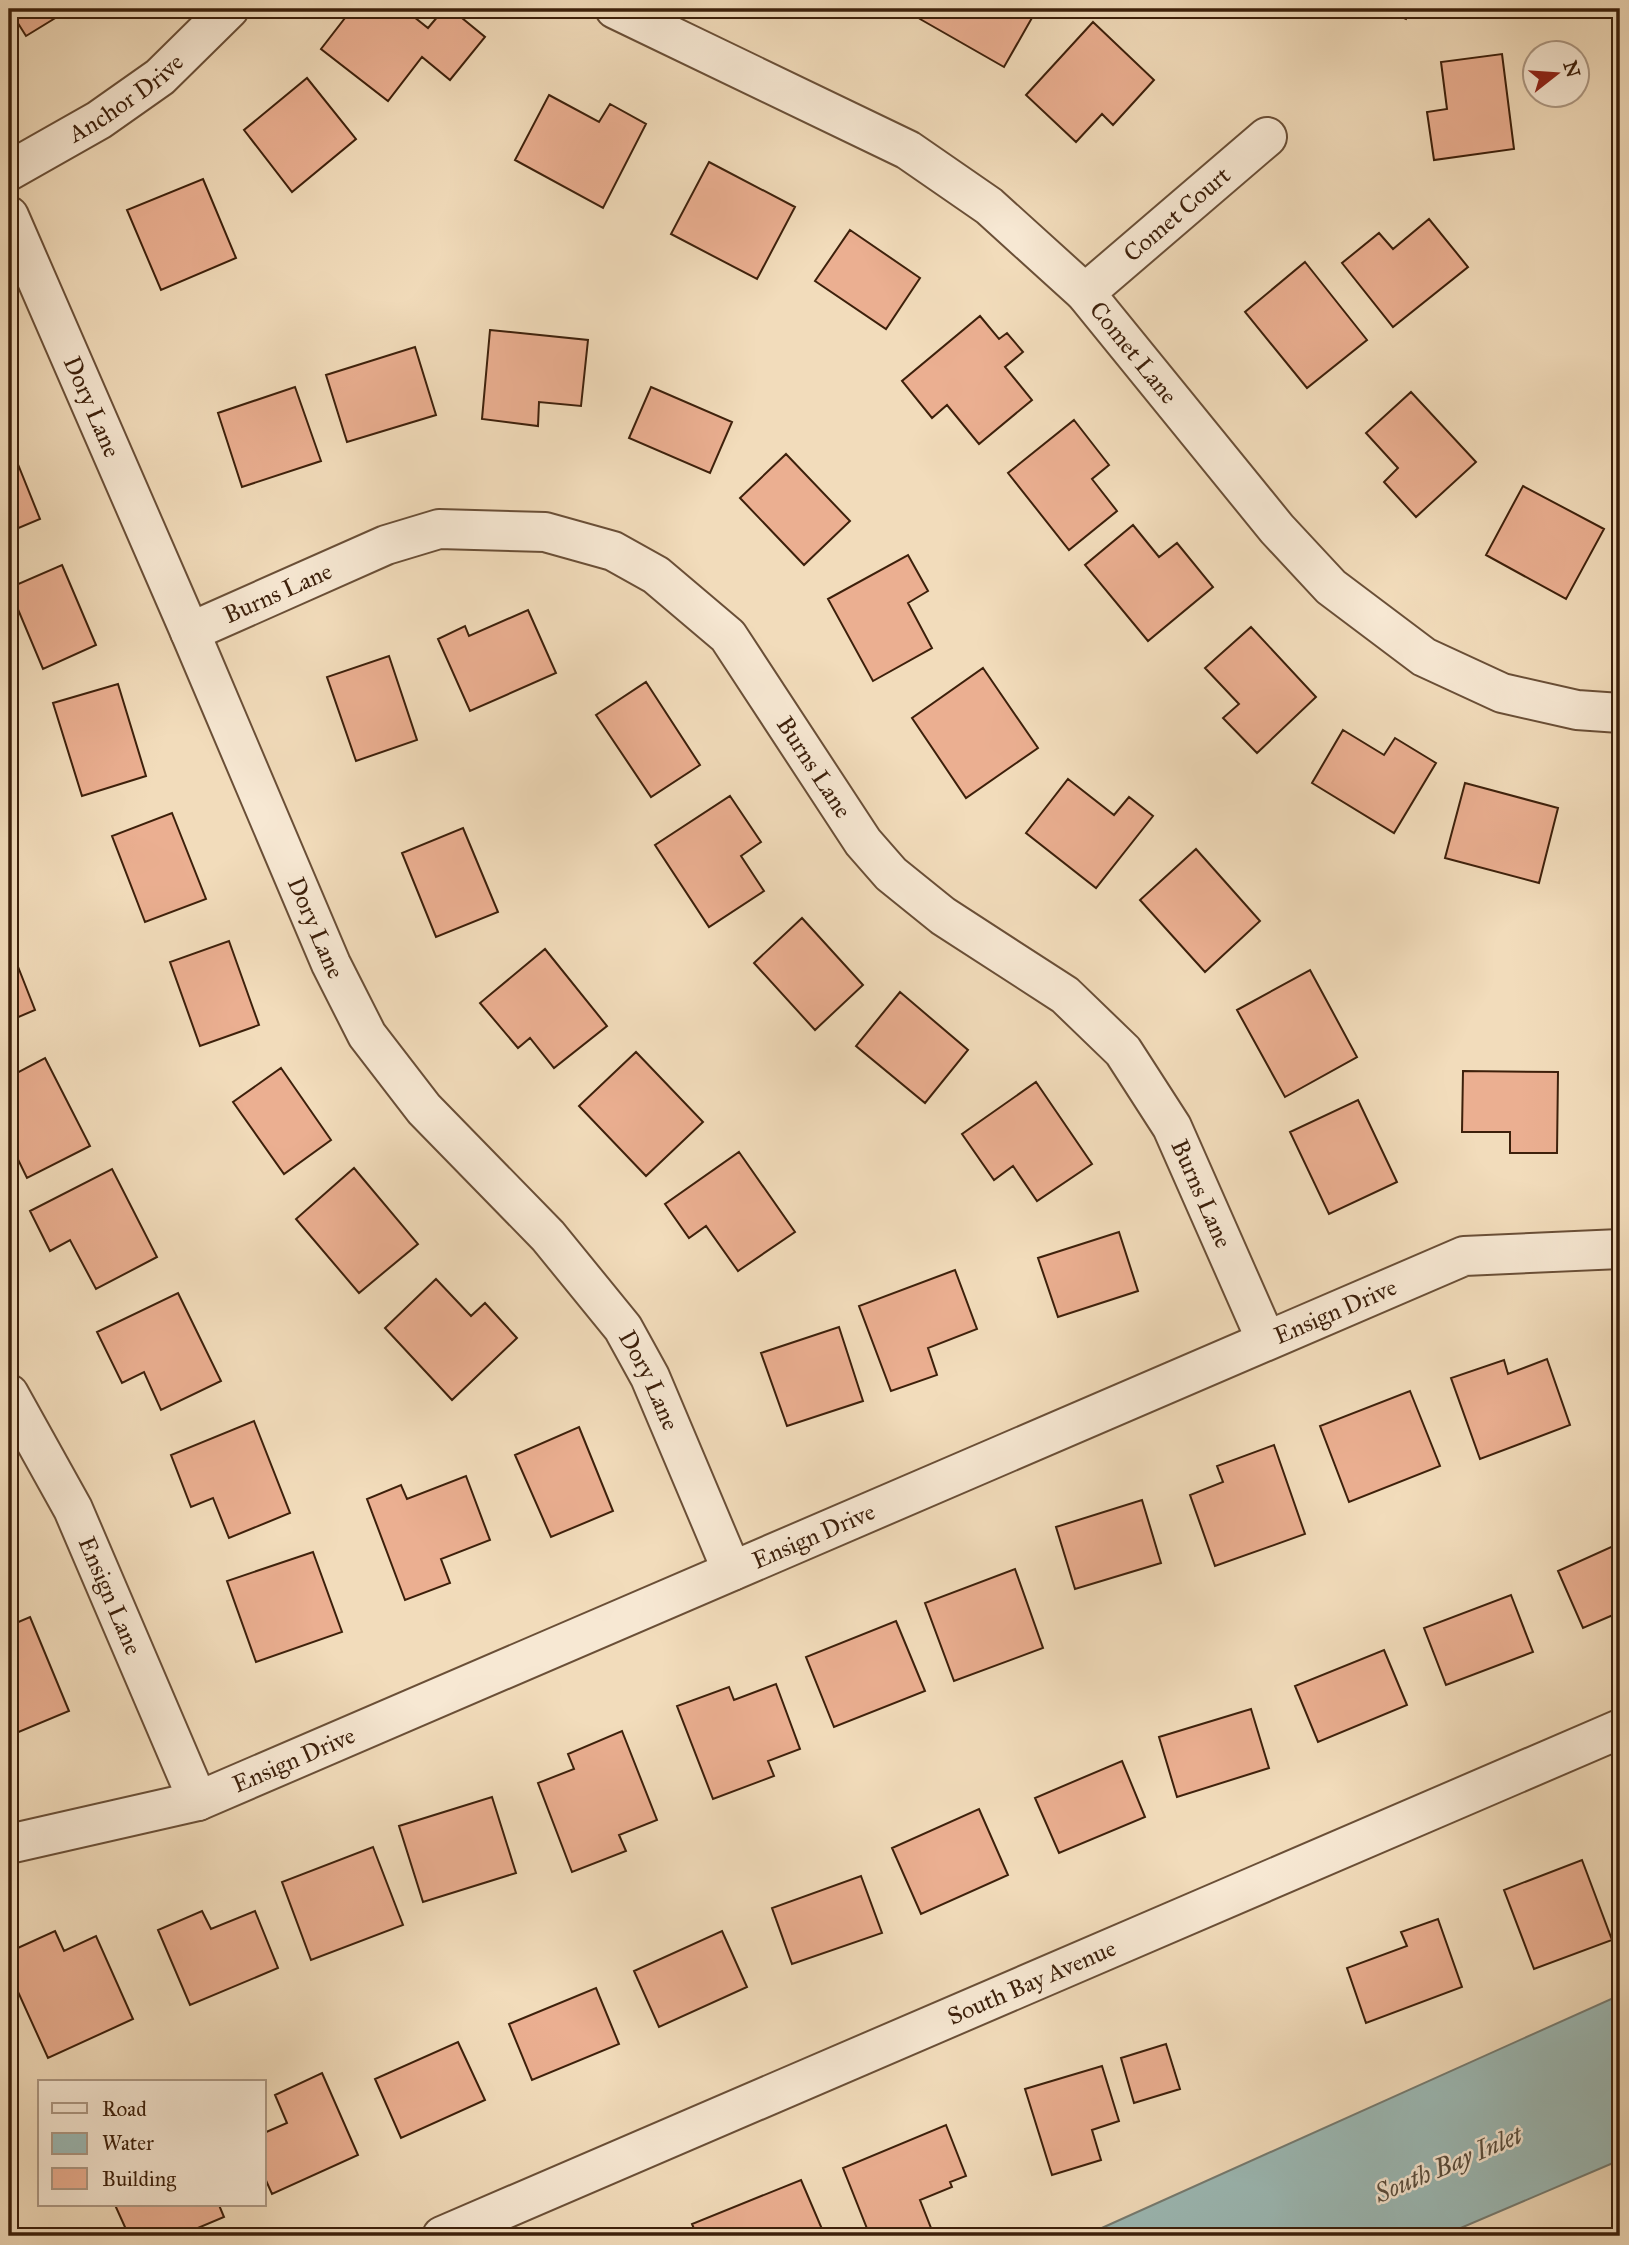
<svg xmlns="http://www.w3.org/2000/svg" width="1629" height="2245" font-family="'IM FELL Great Primer',serif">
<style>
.water{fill:#9cbab6;stroke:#767c72;stroke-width:2}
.building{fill:#ebaf91;stroke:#3d200b;stroke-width:2}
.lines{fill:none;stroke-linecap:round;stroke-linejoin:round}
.street-casing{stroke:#6a4f37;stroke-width:42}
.street{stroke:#f7e8d3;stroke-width:38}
.labels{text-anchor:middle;stroke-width:5;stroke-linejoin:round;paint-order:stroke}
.street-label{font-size:24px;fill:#3d200b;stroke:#f7e8d3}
.water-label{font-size:26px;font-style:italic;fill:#5a4e3e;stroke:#f7e8d3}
</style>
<rect width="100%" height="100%" fill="#f2dcbb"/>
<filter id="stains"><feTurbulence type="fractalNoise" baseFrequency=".00286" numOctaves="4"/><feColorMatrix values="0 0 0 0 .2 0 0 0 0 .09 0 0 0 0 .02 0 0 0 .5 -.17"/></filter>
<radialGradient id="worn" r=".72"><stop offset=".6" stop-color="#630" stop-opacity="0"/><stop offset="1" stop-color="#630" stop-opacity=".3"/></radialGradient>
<!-- water -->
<path class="water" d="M1620,1995V2160L1442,2236H1084Z"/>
<!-- building -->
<path class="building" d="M9,9H70L26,36Z
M352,9H404L428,28L444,9H451L485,37L450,80L422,57L388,101L321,49Z
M926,9H1037L1004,67L920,19Z
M1384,9H1411L1406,19Z
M1093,22L1154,80L1113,125L1102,114L1076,142L1026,95Z
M1502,54L1514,149L1434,160L1427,112L1447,109L1441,62Z
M307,78L356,139L292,192L244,130Z
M549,95L599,122L610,104L646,124L603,208L515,160Z
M709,162L795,207L757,279L671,234Z
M203,179L236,258L161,290L127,210Z
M1429,219L1468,267L1393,327L1342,263L1379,233L1393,249Z
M850,230L920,278L886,329L815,281Z
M1305,262L1367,340L1307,388L1245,312Z
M980,316L999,339L1007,333L1023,352L1005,367L1032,400L979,444L947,405L932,418L902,381Z
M490,330L588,340L581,406L539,402L538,426L482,419Z
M415,347L436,415L347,442L326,375Z
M295,387L321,461L242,487L218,413Z
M651,387L732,422L710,473L629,438Z
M1411,392L1476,462L1416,517L1384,482L1398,468L1366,433Z
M1074,420L1109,465L1092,479L1117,511L1069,550L1008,473Z
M9,442L40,519L9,532Z
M786,454L850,521L804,565L740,498Z
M1523,486L1604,529L1566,599L1486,555Z
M1133,525L1159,557L1177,543L1213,587L1148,641L1085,565Z
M908,555L928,591L908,603L932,648L873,681L828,599Z
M62,565L96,645L43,669L9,588Z
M528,610L556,673L470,711L438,639L465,626L469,636Z
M1251,627L1316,697L1257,753L1223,718L1239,704L1205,668Z
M389,656L417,740L356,761L327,677Z
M983,668L1038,748L966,798L912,718Z
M646,682L700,765L651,797L596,715Z
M118,684L146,776L82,796L53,703Z
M1343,730L1384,755L1395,738L1436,763L1394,833L1312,783Z
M1068,779L1114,815L1129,797L1153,816L1096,888L1026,833Z
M1465,783L1558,808L1539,883L1445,858Z
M730,796L761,842L741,856L764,891L709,927L655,845Z
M172,813L206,899L145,922L112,836Z
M463,828L498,912L436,937L402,853Z
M1196,849L1260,921L1205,972L1140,900Z
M802,918L863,985L815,1030L754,963Z
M229,941L259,1025L200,1046L170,962Z
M545,949L607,1026L554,1068L530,1038L518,1048L480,1003Z
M13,954L35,1010L9,1021V956Z
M1310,970L1357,1057L1285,1097L1237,1010Z
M900,992L968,1050L925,1103L856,1046Z
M636,1052L703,1122L646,1176L579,1106Z
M45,1058L90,1146L27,1178L9,1141V1077Z
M281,1068L331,1140L284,1174L233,1102Z
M1463,1071L1558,1072L1557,1153H1510V1132H1462Z
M1036,1082L1092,1164L1037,1201L1013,1166L994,1180L962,1134Z
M1358,1100L1397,1182L1329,1214L1290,1132Z
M739,1152L795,1232L738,1271L706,1226L689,1238L665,1204Z
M354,1168L418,1244L359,1293L296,1219Z
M112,1169L157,1257L96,1289L70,1240L50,1251L30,1211Z
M1119,1232L1138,1291L1058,1317L1038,1258Z
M955,1270L977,1329L928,1348L937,1375L891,1391L859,1306Z
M436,1279L471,1316L485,1303L517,1338L452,1400L385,1328Z
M178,1293L221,1381L161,1410L144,1372L122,1383L97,1332Z
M839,1327L863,1401L787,1426L761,1353Z
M1547,1359L1570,1425L1480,1459L1451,1378L1504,1360L1508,1374Z
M1410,1391L1440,1466L1349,1502L1320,1426Z
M254,1421L290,1513L229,1538L213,1498L191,1507L171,1455Z
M579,1427L613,1511L551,1537L515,1455Z
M1274,1445L1305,1534L1215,1566L1190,1495L1223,1482L1217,1466Z
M466,1476L490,1540L441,1559L450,1583L405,1600L367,1499L401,1485L407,1499Z
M1142,1500L1161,1563L1075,1589L1056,1527Z
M1620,1543V1612L1583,1628L1558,1571Z
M313,1552L342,1632L256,1662L227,1581Z
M1015,1569L1043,1648L954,1681L925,1603Z
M1511,1595L1533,1652L1446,1685L1424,1628Z
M30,1617L69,1711L9,1736V1626Z
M896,1621L925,1691L834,1727L806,1657Z
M1384,1650L1407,1705L1318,1742L1295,1686Z
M776,1684L800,1749L768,1761L774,1776L713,1799L677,1706L729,1687L734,1700Z
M1251,1709L1269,1768L1177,1797L1159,1737Z
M622,1731L657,1820L619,1835L626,1851L572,1872L538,1783L574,1769L568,1754Z
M1122,1761L1145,1817L1059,1853L1035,1798Z
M492,1797L516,1873L423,1902L399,1826Z
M979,1809L1008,1875L921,1914L892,1848Z
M373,1847L403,1925L311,1960L282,1882Z
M1582,1860L1612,1940L1534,1969L1504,1890Z
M861,1876L882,1933L792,1964L772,1908Z
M202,1911L211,1929L255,1911L278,1968L190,2005L158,1930Z
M1438,1919L1462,1987L1366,2023L1347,1968L1407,1946L1401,1932Z
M55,1931L64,1951L96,1936L133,2019L48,2058L9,1972V1952Z
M722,1931L747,1987L659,2027L634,1971Z
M596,1988L619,2044L532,2080L509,2024Z
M458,2042L485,2100L401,2138L375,2079Z
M1166,2044L1180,2089L1134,2103L1121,2058Z
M1102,2066L1119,2121L1092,2130L1101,2160L1052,2175L1025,2089Z
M322,2073L358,2155L272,2194L264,2176V2133L287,2123L275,2095Z
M946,2125L966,2176L950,2182L952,2187L920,2200L931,2228L911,2236H870L843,2168Z
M801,2180L825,2236H697L692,2224Z
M115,2205H219L224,2217L179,2236H129Z"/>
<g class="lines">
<!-- street casing -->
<g class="street-casing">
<g id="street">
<path id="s1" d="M615,9L908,150L989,206L1085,293L1277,529L1331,587L1424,657L1502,693L1577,710L1620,713"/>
<path id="s2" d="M9,171L99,120L160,77L229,9"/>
<path id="s3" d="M9,216L190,632L331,964L367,1035L424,1109L548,1236L623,1328L650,1377L732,1571"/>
<path id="s4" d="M1085,293L1267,137"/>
<path id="s5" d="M190,632L386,545L439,529L545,532L613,551L656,575L728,636L863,842L891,874L943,916L1065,995L1123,1051L1172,1127L1266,1340"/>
<path id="s6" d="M9,1394L73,1509L198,1801"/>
<path id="s7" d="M9,1844L198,1801L1464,1256L1620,1249"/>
<path id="s8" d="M442,2236L1620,1729"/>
</g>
</g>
<!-- street -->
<use href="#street" class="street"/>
</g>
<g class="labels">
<!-- street labels -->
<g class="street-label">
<text dy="8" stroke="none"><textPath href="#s2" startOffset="138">Anchor Drive</textPath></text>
<text dy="8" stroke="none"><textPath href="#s4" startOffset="121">Comet Court</textPath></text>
<text dy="8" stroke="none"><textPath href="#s1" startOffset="630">Comet Lane</textPath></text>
<text dy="8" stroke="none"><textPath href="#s3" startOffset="208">Dory Lane</textPath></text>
<text dy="8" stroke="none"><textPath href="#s5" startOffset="96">Burns Lane</textPath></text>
<text dy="8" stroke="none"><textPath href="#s5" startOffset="747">Burns Lane</textPath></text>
<text dy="8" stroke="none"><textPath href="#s3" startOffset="775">Dory Lane</textPath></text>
<text dy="8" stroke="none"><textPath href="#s5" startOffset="1335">Burns Lane</textPath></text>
<text dy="8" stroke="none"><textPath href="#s7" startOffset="1432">Ensign Drive</textPath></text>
<text dy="8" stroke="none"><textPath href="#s3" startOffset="1342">Dory Lane</textPath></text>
<text dy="8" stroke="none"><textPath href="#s7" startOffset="864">Ensign Drive</textPath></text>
<text dy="8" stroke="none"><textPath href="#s6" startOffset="226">Ensign Lane</textPath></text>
<text dy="8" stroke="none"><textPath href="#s7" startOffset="298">Ensign Drive</textPath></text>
<text dy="8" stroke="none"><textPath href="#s8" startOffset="642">South Bay Avenue</textPath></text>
</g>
<!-- water labels -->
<g class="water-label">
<text transform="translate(1448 2164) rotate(-23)" y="9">South Bay Inlet</text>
</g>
</g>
<!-- margin -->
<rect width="1629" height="2245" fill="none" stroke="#f2dcbb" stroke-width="35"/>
<rect x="10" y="10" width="1608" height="2224" fill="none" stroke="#3d200b" stroke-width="3.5"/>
<rect x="18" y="18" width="1594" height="2210" fill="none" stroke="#3d200b" stroke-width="2"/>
<!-- legend -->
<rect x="38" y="2080" width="228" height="126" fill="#f7e8d3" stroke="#ad9883" stroke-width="2"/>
<rect x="52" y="2103" width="35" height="10" fill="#f7e8d3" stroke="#ad9883" stroke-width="2"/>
<text x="102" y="2116" font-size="21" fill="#3d200b">Road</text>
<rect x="52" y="2133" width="35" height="21" fill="#9cbab6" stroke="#ad9883" stroke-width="2"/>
<text x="102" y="2150" font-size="21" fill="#3d200b">Water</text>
<rect x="52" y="2168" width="35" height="21" fill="#ebaf91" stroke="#ad9883" stroke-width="2"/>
<text x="102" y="2186" font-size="21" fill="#3d200b">Building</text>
<!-- north arrow -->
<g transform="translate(1556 74) rotate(73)"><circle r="33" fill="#f7e8d3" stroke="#ad9883" stroke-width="2"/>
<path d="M0-5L12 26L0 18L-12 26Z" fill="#8f2418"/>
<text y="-10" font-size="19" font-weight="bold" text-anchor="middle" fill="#3d200b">N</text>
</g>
<rect width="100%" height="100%" filter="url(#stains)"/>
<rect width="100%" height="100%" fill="url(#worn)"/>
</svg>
